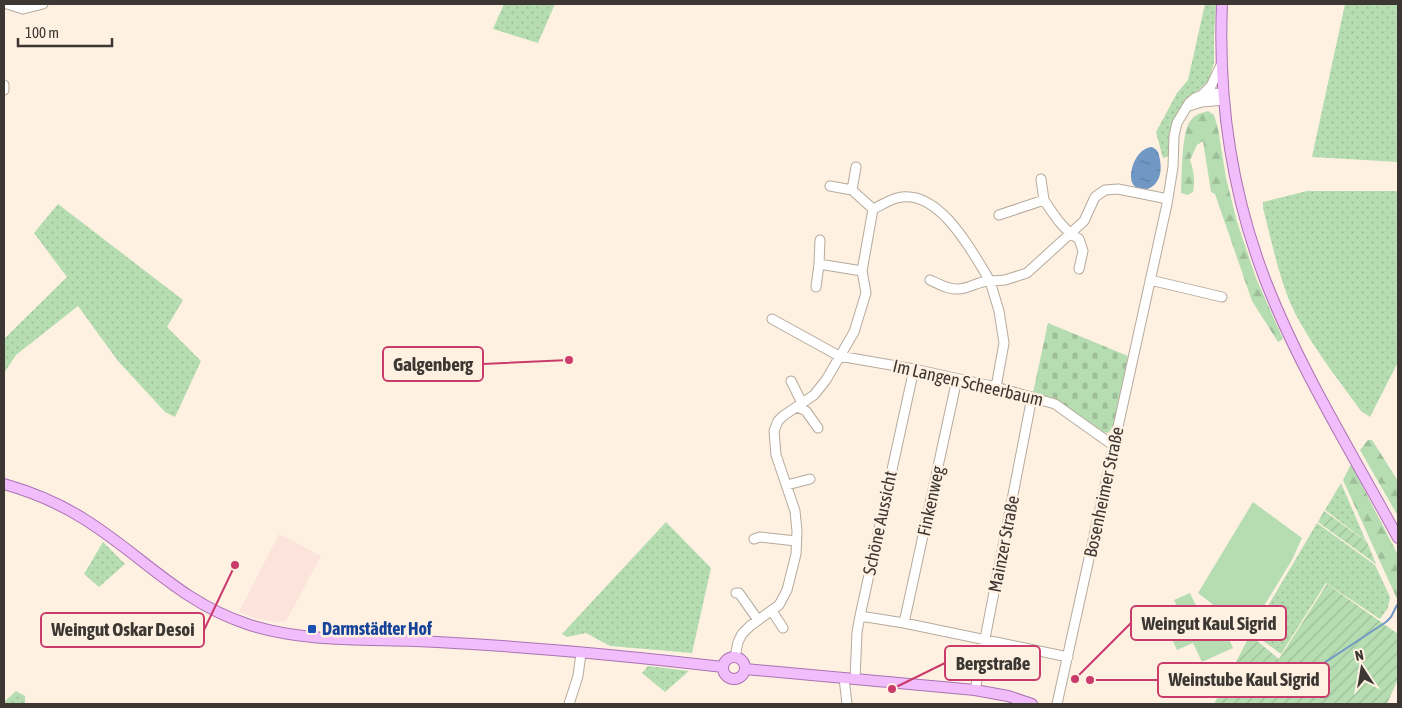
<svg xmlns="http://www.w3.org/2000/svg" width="1402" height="708" font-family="'Asap Condensed',sans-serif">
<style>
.commercial{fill:#fce3db}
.grass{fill:url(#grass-dots)}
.forest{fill:url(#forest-firs)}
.cemetery{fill:url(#cemetery-stones)}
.park{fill:#b5ddb1}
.garden{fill:url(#garden-furrows)}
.water{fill:url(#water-ripples)}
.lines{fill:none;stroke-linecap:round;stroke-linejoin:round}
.stream{stroke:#7198c5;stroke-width:2}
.minor-casing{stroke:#b6aa9c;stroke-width:11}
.major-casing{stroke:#ab72b3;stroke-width:12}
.minor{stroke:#fff;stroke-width:9}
.major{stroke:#f1bdfb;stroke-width:10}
.transit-dot{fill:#1a4fb4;stroke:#fef1e2;stroke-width:2}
.labels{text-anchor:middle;stroke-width:5;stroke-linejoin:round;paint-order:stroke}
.street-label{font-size:18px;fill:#3c3732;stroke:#fef1e2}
.transit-label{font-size:18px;font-weight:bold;fill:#164399;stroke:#fef1e2;text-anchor:start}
.leader{fill:none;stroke:#c93b6b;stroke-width:2}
.callout-dot{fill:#c93b6b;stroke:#fef1e2;stroke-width:2}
.callout{fill:#fef1e2;stroke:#c93b6b;stroke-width:2}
.callout-label{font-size:19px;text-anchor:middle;font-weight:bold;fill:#3c3732}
</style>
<defs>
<pattern id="grass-dots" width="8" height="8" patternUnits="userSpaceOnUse" patternTransform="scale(1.25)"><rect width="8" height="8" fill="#b5ddb1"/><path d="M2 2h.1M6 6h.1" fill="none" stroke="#9dbe99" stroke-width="1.8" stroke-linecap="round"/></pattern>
<pattern id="forest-firs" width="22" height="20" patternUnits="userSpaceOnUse" patternTransform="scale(1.25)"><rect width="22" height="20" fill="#b5ddb1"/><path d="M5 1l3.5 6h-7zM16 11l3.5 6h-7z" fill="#9dbe99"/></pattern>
<pattern id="cemetery-stones" width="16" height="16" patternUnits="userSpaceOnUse" patternTransform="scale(1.25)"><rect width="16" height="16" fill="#b5ddb1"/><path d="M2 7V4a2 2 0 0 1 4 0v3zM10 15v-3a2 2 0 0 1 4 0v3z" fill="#9dbe99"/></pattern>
<pattern id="garden-furrows" width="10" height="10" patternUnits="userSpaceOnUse" patternTransform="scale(1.25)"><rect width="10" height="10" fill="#b5ddb1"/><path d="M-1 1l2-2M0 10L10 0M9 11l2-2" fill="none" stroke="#9dbe99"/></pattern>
<pattern id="water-ripples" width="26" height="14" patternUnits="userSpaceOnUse" patternTransform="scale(1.25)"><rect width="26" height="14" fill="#7198c5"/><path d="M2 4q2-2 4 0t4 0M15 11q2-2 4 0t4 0" fill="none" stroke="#5e7da1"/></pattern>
</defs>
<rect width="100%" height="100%" fill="#fef1e2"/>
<!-- commercial -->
<path class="commercial" d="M279,534L321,556L286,621L275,622L255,618L239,612Z"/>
<!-- grass -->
<path class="grass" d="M504,4H555L538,43L493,29Z
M1205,4H1216L1214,36V63L1209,80L1185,103L1175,117L1170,135L1169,156L1163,158L1156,132L1177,93L1188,80Z
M1345,4H1398V162L1312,157Z
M1307,191H1398V362L1370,417L1361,411C1339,381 1315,350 1297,317C1280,285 1272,242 1263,208V202Z
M58,204L183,300L167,327L201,361L175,417L165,412L118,361L78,306L16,355L4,373V339L67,277L34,233Z
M1341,483L1366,541L1325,510Z
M666,522L711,568L692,653L610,646L586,633L567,637L562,634Z
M1317,523L1375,565L1390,597L1388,608L1380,619L1326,583L1281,654L1252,633Z
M103,542L125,564L99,587L84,574Z
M648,666L689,671L665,692L642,673Z
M16,691L25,696V704H4V702Z"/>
<!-- forest -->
<path class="forest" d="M1208,111L1214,115L1218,128L1226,178L1237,222L1256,278L1283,339L1278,342L1252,301L1215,194L1211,192L1203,141L1197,145L1190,160C1194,171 1195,181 1193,192L1188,195L1181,193C1182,177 1181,131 1191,120C1196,114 1201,113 1208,111Z
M1368,440H1372L1398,481V516L1360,450Z
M1350,466H1352L1398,555V601L1343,480Z"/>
<!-- cemetery -->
<path class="cemetery" d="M1048,323L1128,356L1113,427L1108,433L1103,432L1055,398L1033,393Z"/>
<!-- park -->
<path class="park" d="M1253,502L1302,538L1292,560L1248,632L1198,593Z
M1190,593L1204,623L1219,617L1233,648L1202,662L1193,643L1177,650L1163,618L1179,611L1174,600Z"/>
<!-- garden -->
<path class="garden" d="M1324,511L1367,542L1376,564L1318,522Z
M1327,584L1398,634V679L1387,704H1214L1250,635L1279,659Z"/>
<!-- water -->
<path class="water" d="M1152,147C1158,150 1159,153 1160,160C1166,194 1131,197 1131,177C1131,164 1139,148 1152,147Z"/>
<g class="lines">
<!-- stream -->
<path class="stream" d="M1312,671L1386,622L1391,617L1397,605"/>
<!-- minor casing -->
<g class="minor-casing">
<path id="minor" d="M7,4L23,9L43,4
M4,85V90
M1202,95L1211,86L1222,63
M1189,106L1202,102L1224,100
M856,167L852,190L873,209
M1041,179L1044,200
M830,186L852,190
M999,215L1044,200C1054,215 1063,230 1079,239L1083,251L1079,269
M820,240L819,264L862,271
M930,280C939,284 949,290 958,289C969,289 978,281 990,281L999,311L1004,343L996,387
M1150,280L1222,297
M816,287L819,264
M772,319L839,356L914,369L996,387L1055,404L1114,446
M791,381L802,403
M797,407L806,411L818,428
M787,485L810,479
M754,539L760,537L796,541
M736,593H739L758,620
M772,611L783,628
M860,616L904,623L1068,657
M904,623L957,379
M735,657L738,642L742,634L750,626L779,605L787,590L796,554L797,531L795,511L776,455L774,431L778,421L783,416L814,395L826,380L854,332L866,293L862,271L873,209C880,206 889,200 897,198C939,187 973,253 990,281L1005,280L1027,273L1084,221L1095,197L1105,190L1118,189L1168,199
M844,678L847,704
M855,679L857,632L860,616L914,369
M975,690L1032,397
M569,704L578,676L581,653
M1057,704L1167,204L1173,167L1174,136L1177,123L1189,103L1195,98L1205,94L1223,93"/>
</g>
<!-- major casing -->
<g class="major-casing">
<path id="major" d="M1222,4C1218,98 1232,194 1266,282C1301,372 1353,454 1398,538
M4,484C32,492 59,503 84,519C142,555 180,602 247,624C308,644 374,638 437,642C533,647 629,656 723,667
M723 668a11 11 0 1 1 22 0a11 11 0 1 1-22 0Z
M745,669L975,690L1008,696L1032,704"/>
</g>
<!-- minor -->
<use href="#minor" class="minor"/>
<!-- major -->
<use href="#major" class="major"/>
</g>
<!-- markers -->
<rect class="transit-dot" x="307" y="624" width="10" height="10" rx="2.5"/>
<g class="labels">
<!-- street labels -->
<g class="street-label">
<text transform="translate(968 383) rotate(13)" y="6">Im Langen Scheerbaum</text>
<text transform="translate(1104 492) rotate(-78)" y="6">Bosenheimer Straße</text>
<text transform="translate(931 501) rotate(-78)" y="6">Finkenweg</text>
<text transform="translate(880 523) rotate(-78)" y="6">Schöne Aussicht</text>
<text transform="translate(1004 544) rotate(-79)" y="6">Mainzer Straße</text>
</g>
<!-- transit labels -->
<g class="transit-label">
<text x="322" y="635">Darmstädter Hof</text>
</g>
</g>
<!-- callouts -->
<path class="leader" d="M569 360L483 364M1075 679L1131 623M235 565L204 630M892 689L945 663M1090 680L1158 680"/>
<g class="callout-dot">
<circle cx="569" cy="360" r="5"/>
<circle cx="1075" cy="679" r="5"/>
<circle cx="235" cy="565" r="5"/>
<circle cx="892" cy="689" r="5"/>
<circle cx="1090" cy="680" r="5"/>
</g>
<g class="callout">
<rect x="383" y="347" width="100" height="34" rx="5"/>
<rect x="1131" y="606" width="155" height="34" rx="5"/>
<rect x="41" y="613" width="163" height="34" rx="5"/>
<rect x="945" y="646" width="95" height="34" rx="5"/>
<rect x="1158" y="663" width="171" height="34" rx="5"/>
</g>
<g class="callout-label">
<text x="433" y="371">Galgenberg</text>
<text x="1209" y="630">Weingut Kaul Sigrid</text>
<text x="123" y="636">Weingut Oskar Desoi</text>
<text x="993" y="670">Bergstraße</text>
<text x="1244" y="686">Weinstube Kaul Sigrid</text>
</g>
<!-- border -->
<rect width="1402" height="708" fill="none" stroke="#3c3732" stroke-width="10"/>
<!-- north arrow -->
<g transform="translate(1362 668) rotate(348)" stroke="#fef1e2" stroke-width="4" paint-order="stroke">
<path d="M0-4L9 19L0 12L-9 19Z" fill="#3c3732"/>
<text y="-8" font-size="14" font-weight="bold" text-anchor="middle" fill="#3c3732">N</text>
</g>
<!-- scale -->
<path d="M18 38v8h94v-8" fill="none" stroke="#3c3732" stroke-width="2.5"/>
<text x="25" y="38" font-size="15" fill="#3c3732" stroke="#fef1e2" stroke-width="4" paint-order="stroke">100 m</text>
</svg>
